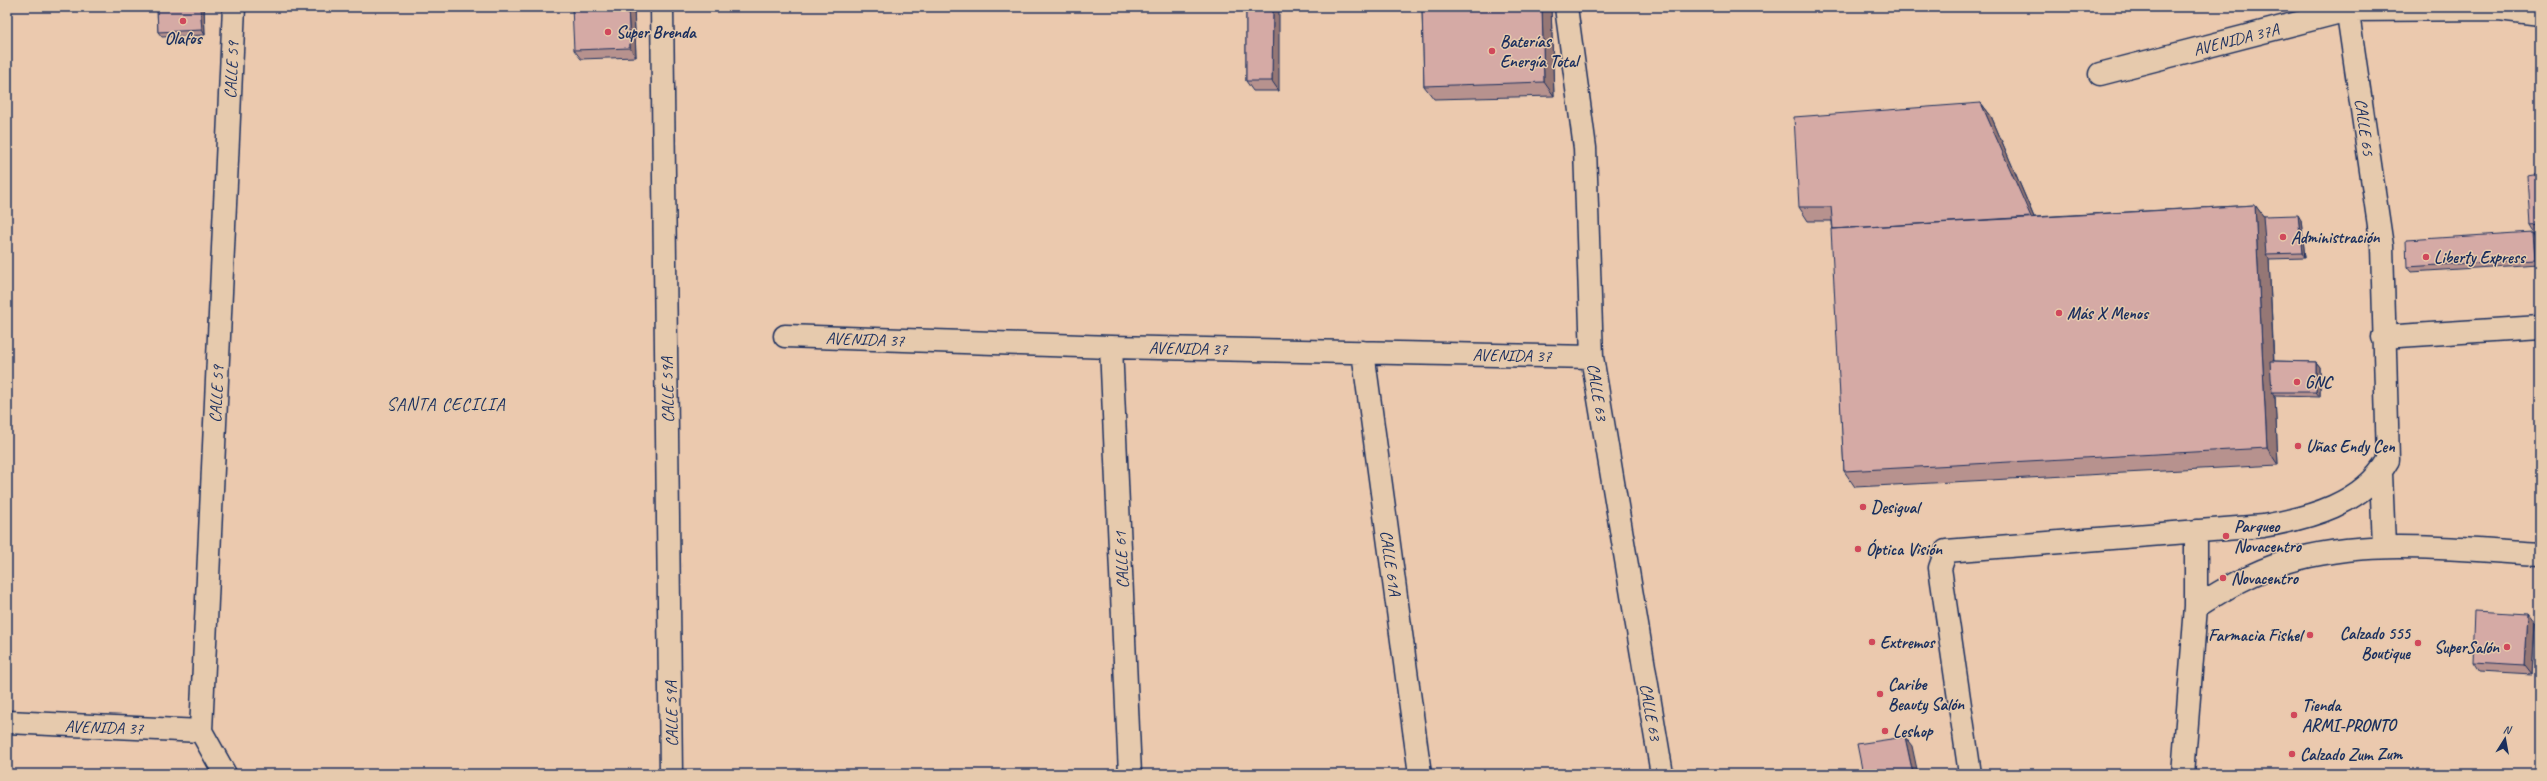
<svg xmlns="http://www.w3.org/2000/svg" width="2547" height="781" font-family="Caveat,sans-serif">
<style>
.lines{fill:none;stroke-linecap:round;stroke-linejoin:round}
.minor-casing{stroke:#1b2f5e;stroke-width:25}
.minor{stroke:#e6caad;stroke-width:22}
.wall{fill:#b7928e;stroke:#1b2f5e}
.shaded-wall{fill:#957774;stroke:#1b2f5e}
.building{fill:#d5aaa5;stroke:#1b2f5e}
.poi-dot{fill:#d1495b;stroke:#e6caad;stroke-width:1.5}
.labels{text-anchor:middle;stroke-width:3;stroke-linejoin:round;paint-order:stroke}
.poi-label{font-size:17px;font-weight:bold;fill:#1b2f5e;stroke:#e6caad;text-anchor:start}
.street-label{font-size:17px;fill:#1b2f5e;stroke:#e6caad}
.neighbourhood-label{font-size:18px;letter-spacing:1px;fill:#1b2f5e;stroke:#e6caad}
</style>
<rect width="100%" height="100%" fill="#ebc9ae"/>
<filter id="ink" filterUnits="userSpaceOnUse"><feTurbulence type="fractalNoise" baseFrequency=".025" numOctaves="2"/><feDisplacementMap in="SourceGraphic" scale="8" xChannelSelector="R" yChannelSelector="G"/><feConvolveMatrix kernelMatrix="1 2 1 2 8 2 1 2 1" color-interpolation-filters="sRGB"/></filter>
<g filter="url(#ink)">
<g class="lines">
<!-- minor casing -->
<g class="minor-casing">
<path id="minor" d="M662,7L671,774
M1566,7L1585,148L1592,357L1662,774
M2100,74L2348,10L2499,9L2540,14
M785,336L1111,347L1592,357
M2383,337L2540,327
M1111,347L1130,774
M1363,352L1420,774
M2381,473L2384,546
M2196,607C2224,589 2253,572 2286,562C2368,537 2456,550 2540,554
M7,722L201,731
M225,774L201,731L234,7
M1970,774L1940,568L1946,551L2263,526C2309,518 2363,504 2388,460L2382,246L2347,7
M2183,774L2196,607V531"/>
</g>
<!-- minor -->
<use href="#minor" class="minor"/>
</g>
<!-- wall -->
<path class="wall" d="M157,7H204L205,35L162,37L158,32Z
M634,7L636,57L581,59L574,50Z
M1246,7L1279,91H1253L1246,81Z
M1422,7H1551L1554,96L1434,99L1424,86Z
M1981,103L1991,116L2034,217L2255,205L2263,216L2301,220L2305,258L2269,259L2274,361L2316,362L2320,367V397L2275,396L2278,465L1855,487L1844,471L1832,221H1808L1799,207Z
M2540,174V234L2536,235L2530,225Z
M2533,232L2537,237L2539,264L2411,272L2407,267Z
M2535,623L2532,674L2479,671L2473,662Z"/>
<!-- shaded-wall -->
<path class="shaded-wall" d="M200,7H204L205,35L202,30Z
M628,7H634L636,57L630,48Z
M1273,7H1279V91L1272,81Z
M1542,7H1551L1554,96L1544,82Z
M1981,103L1991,116L2041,234L2032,221Z
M2255,205L2267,221L2266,254L2269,259L2275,392H2272L2275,396L2278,465L2267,448Z
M2298,215L2301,220L2305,258L2302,253Z
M2533,232L2537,237L2539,264L2535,259Z
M2316,362L2320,367V397L2316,392Z
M2528,614L2535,623L2532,674L2525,665Z
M1905,737L1912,746L1918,774H1913Z"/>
<!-- building -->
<path class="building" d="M157,7H200L202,30L158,32Z
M572,7H628L630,48L574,50Z
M1246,7H1273L1272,81H1246Z
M1422,7H1542L1544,82L1424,86Z
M1981,103L2031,217L1833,229L1831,207H1799L1794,117Z
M2540,174V224L2530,225L2527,176Z
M2255,205L2267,448L1844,471L1831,229Z
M2298,215L2302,253L2266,254L2263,216Z
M2533,232L2535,259L2407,267L2406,240Z
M2270,361L2316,362V392H2272Z
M2475,611L2528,614L2525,665L2473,662Z
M1905,737L1913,774H1863L1857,744Z"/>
</g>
<!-- markers -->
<g class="poi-dot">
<circle cx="183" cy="21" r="4"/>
<circle cx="608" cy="32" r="4"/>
<circle cx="1492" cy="51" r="4"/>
<circle cx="2283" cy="237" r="4"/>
<circle cx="2426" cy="257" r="4"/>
<circle cx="2059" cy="313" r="4"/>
<circle cx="2297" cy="382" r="4"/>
<circle cx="2298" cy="446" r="4"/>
<circle cx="1863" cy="507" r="4"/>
<circle cx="2226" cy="536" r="4"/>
<circle cx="1858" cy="549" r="4"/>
<circle cx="2223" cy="578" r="4"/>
<circle cx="2310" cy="635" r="4"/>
<circle cx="1872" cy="642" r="4"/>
<circle cx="2418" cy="643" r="4"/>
<circle cx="2507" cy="647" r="4"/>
<circle cx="1880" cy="694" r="4"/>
<circle cx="2294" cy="715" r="4"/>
<circle cx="1885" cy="731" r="4"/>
<circle cx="2292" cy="754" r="4"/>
</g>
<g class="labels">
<!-- poi labels -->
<g class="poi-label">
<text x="616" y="38">Super Brenda</text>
<text x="183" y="44" text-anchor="middle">Olafos</text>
<text x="1500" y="47">Baterías<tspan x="1500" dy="20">Energía Total</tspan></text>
<text x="2291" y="243">Administración</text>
<text x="2434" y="263">Liberty Express</text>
<text x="2067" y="319">Más X Menos</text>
<text x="2305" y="388">GNC</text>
<text x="2306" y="452">Uñas Endy Cen</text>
<text x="1871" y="513">Desigual</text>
<text x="2234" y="532">Parqueo<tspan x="2234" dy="20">Novacentro</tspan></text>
<text x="1866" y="555">Óptica Visión</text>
<text x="2231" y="584">Novacentro</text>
<text x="2410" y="639" text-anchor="end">Calzado 555<tspan x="2410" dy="20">Boutique</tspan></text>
<text x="2302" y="641" text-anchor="end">Farmacia Fishel</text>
<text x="1880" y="648">Extremos</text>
<text x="2499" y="653" text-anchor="end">SuperSalón</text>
<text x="1888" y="690">Caribe<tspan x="1888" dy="20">Beauty Salón</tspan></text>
<text x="2302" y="711">Tienda<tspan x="2302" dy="20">ARMI-PRONTO</tspan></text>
<text x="1893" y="737">Leshop</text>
<text x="2300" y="760">Calzado Zum Zum</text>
</g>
<!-- street labels -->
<g class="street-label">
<text transform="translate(2236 39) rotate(-14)" y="6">AVENIDA 37A</text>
<text transform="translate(231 70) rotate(-87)" y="6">CALLE 59</text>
<text transform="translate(2365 127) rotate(82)" y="6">CALLE 65</text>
<text transform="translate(865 339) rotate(2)" y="6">AVENIDA 37</text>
<text transform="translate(1188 348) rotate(1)" y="6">AVENIDA 37</text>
<text transform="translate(1512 355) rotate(1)" y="6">AVENIDA 37</text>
<text transform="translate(667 390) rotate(-91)" y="6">CALLE 59A</text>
<text transform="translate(1598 392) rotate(81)" y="6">CALLE 63</text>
<text transform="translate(216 394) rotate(-87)" y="6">CALLE 59</text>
<text transform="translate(1121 560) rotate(-93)" y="6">CALLE 61</text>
<text transform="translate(1391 563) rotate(82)" y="6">CALLE 61A</text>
<text transform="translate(1651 712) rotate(80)" y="6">CALLE 63</text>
<text transform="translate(671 714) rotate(-91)" y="6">CALLE 59A</text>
<text transform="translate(104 727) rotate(2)" y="6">AVENIDA 37</text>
</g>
<!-- neighbourhood labels -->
<g class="neighbourhood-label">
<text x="446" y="410">SANTA CECILIA</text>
</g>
</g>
<!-- margin -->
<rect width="2547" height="781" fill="none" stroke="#e6caad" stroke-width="24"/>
<rect x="12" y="12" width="2523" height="757" fill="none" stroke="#1b2f5e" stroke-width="1.5" filter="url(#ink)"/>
<!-- north arrow -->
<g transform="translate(2505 739) rotate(11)" stroke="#e6caad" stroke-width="3" paint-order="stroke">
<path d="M0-3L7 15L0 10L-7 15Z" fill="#1b2f5e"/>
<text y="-6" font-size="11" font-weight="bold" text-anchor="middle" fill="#1b2f5e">N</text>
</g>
</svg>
